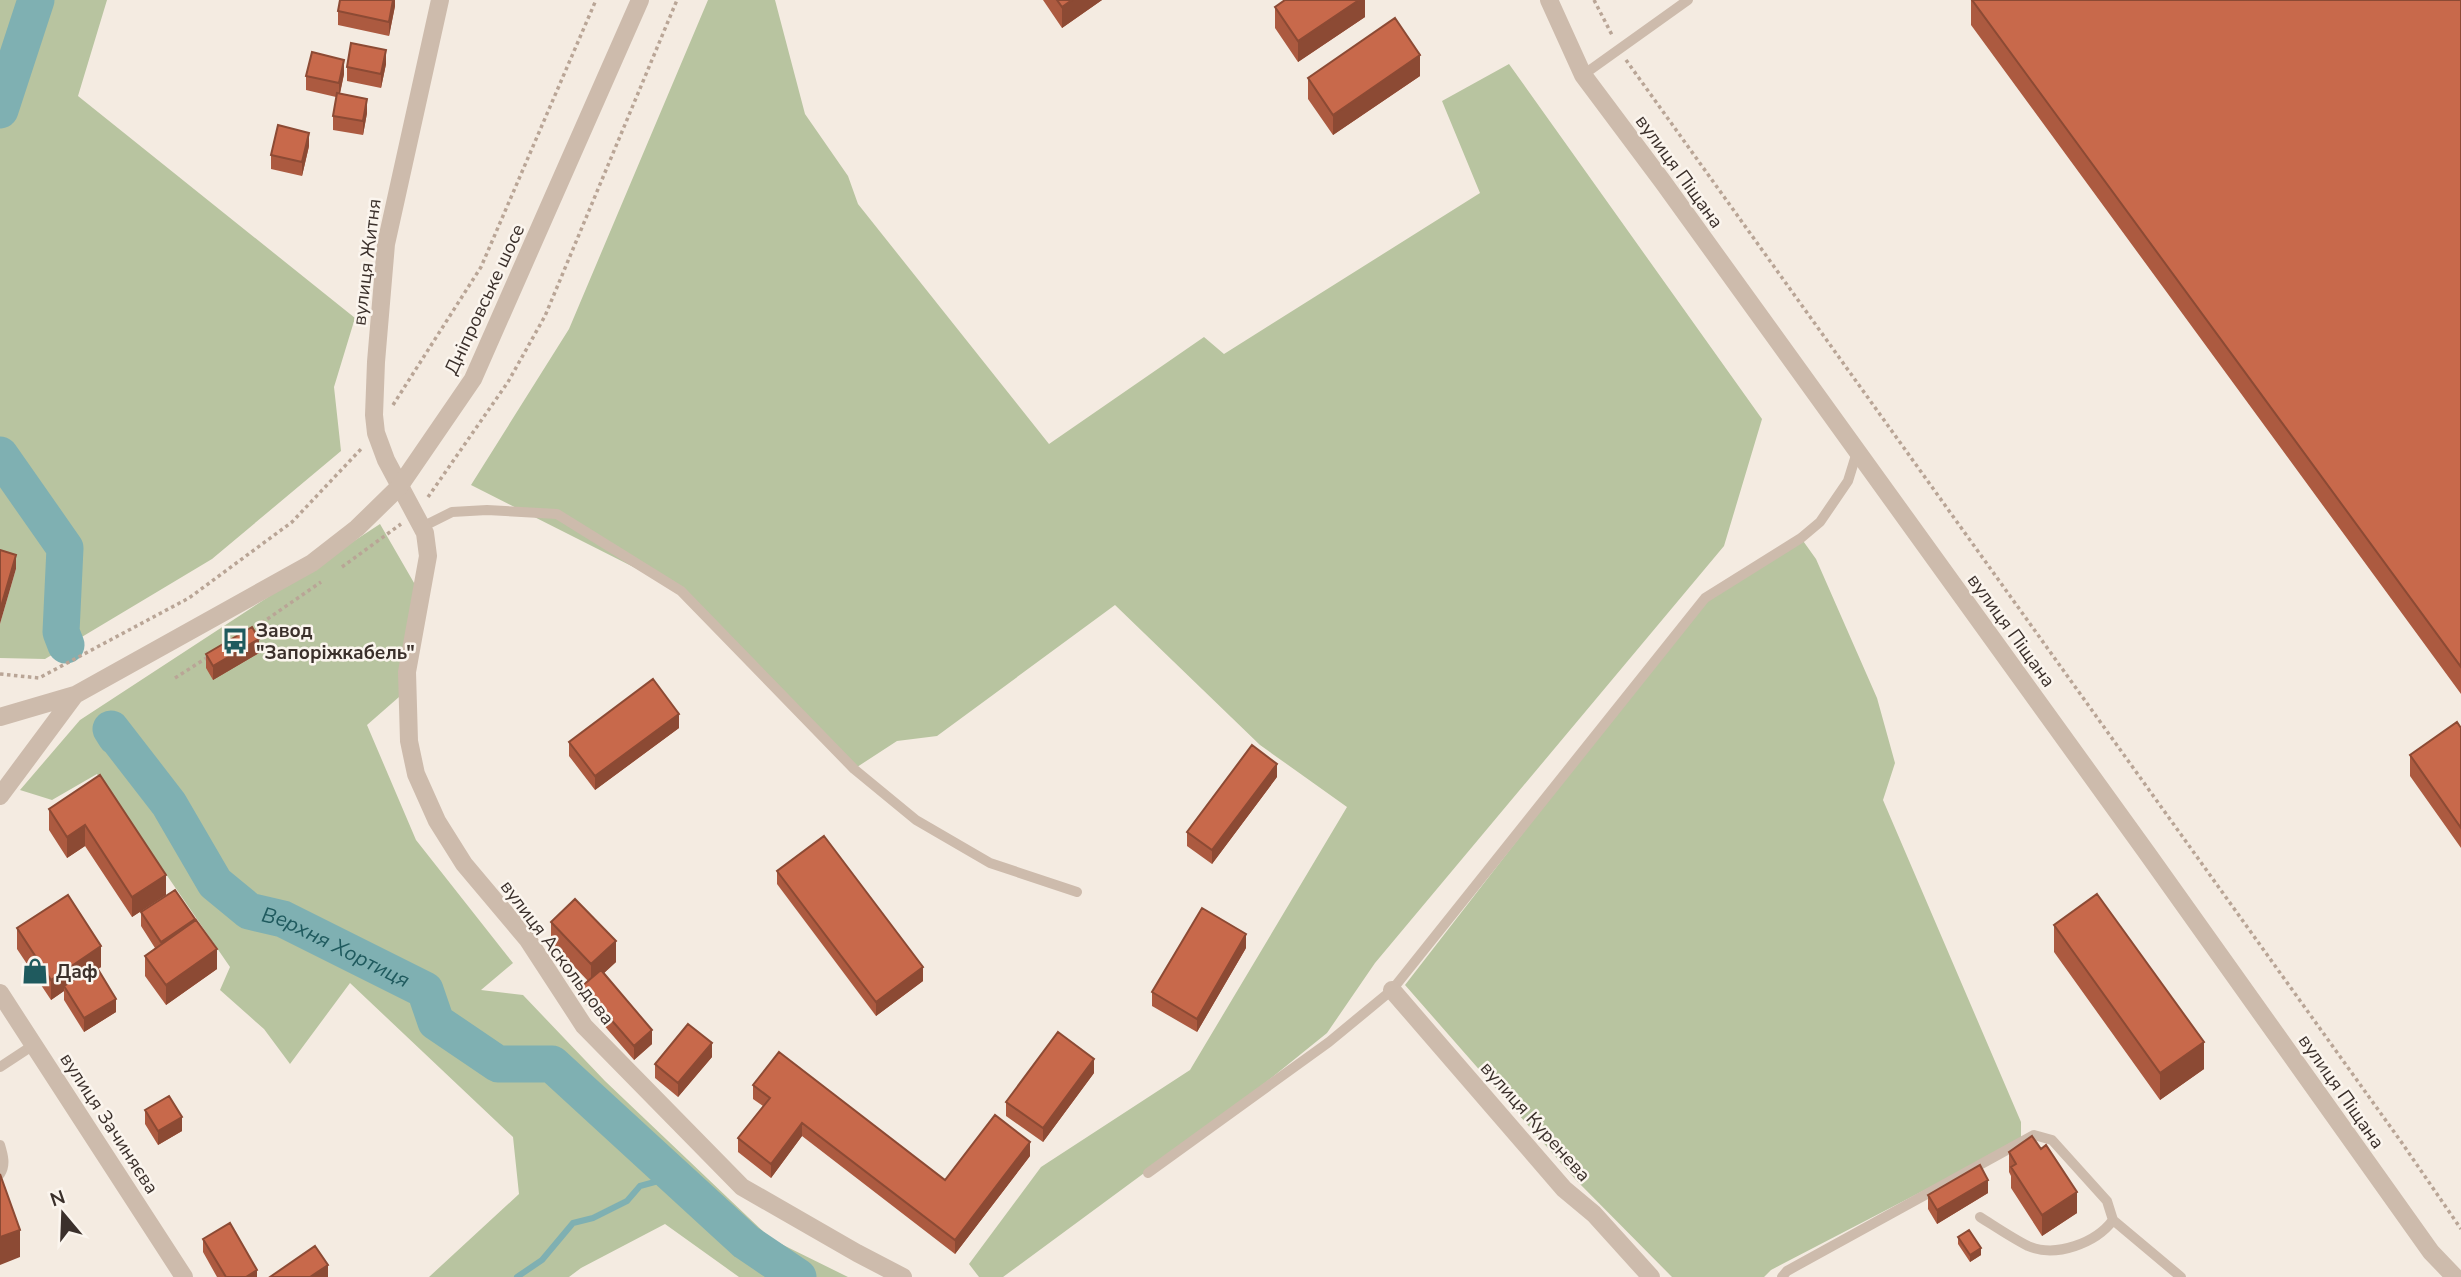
<svg xmlns="http://www.w3.org/2000/svg" width="2461" height="1277" font-family="'Nunito Sans',sans-serif">
<style>
.green{fill:#b8c4a0}
.lines{fill:none;stroke-linecap:round;stroke-linejoin:round}
.stream{stroke:#7fb0b2;stroke-width:6}
.river{stroke:#7fb0b2;stroke-width:37}
.path{stroke:#b9a596;stroke-width:3.5;stroke-dasharray:3.5 3.5;stroke-linecap:butt}
.service{stroke:#cdbbac;stroke-width:10}
.minor{stroke:#cdbbac;stroke-width:18}
.tertiary{stroke:#cdbbac;stroke-width:18}
.wall{fill:#ac5a40}
.shaded-wall{fill:#8c4a34}
.building{fill:#c8694b;stroke:#8c4a34;stroke-width:2}
.labels{text-anchor:middle;stroke-width:5;stroke-linejoin:round;paint-order:stroke}
.street-label{font-size:19px;fill:#3b302b;stroke:#fbf5ee}
.poi-label{font-size:19px;font-weight:bold;fill:#3b302b;stroke:#fbf5ee;text-anchor:start}
.water-label{font-size:21px;font-style:italic;fill:#1f5a5e;stroke:#fbf5ee}
</style>
<rect width="100%" height="100%" fill="#f4ebe1"/>
<!-- green -->
<path class="green" d="M0,0H107L78,96L355,318L334,387L341,451L212,559L45,659L0,658V624L16,569L0,549Z
M708,0H775L805,114L848,176L858,204L1049,444L1204,337L1224,354L1480,193L1442,101L1509,64L1762,419L1724,546L1375,963L1327,1033L1250,1095L1003,1277H979L969,1264L1041,1167L1190,1070L1347,807L1260,745L1115,605L937,736L897,741L854,769L681,591L471,485L569,329Z
M380,524L421,595L407,690L367,725L416,840L513,963L481,990L523,995L605,1081L771,1239L848,1277H739L665,1224L581,1268L569,1277H429L519,1194L513,1137L350,983L290,1064L264,1029L220,990L230,967L97,774L52,800L20,790L80,720Z
M1801,538L1816,559L1877,698L1895,763L1883,800L2021,1122V1140L1771,1270L1764,1277H1672L1576,1180L1405,985L1705,598Z"/>
<g class="lines">
<!-- stream -->
<path class="stream" d="M517,1277L542,1260L573,1223L593,1218L627,1201L640,1186L673,1177"/>
<!-- river -->
<g class="river">
<path d="M0,110L36,0"/>
<path d="M0,455L65,548L61,632L66,645"/>
<path id="s1" d="M116,737L111,729L169,804L215,883L249,911L283,919L425,990L436,1022L498,1064H552L746,1242L798,1277"/>
</g>
<!-- path -->
<path class="path" d="M1594,0L1612,35
M1626,60L2402,1143L2461,1229
M393,405L481,267L596,0
M428,497L508,382L545,316L677,0
M342,567L401,524
M250,631L321,582
M0,674L39,678L189,598L292,522L362,448
M175,678L208,657"/>
<!-- service -->
<path class="service" d="M1583,75L1688,0
M422,527L452,512L487,510L557,514L681,591L854,769L916,820L990,863L1077,892
M0,1067L35,1044
M0,1145C3,1155 6,1165 0,1174
M1148,1173L1329,1042L1392,990L1705,598L1801,538L1820,522L1848,481L1857,452
M1980,1217C1996,1227 2012,1238 2028,1246C2056,1258 2096,1243 2113,1220
M1782,1277L1787,1271L2034,1135L2052,1140L2107,1201L2113,1220L2181,1277"/>
<!-- minor -->
<path class="minor" d="M440,0L386,244L376,362L374,415L376,433L386,460L425,533L428,556L407,672L409,741L416,774L437,821L464,864L528,940L584,1026L742,1187L857,1253L903,1277
M1392,990L1564,1189L1594,1214L1651,1277
M0,993L184,1277"/>
<!-- tertiary -->
<path class="tertiary" d="M1549,0L1583,75L1663,182L2147,853L2431,1252L2455,1277
M0,717L75,695L312,563L357,528L399,487L473,379L640,0
M0,796L75,695"/>
</g>
<!-- wall -->
<path class="wall" d="M395,0V6L389,36L338,25V11Z
M1043,0H1102L1062,28Z
M1365,0V17L1298,62L1275,28V7Z
M1971,0H2461V694L1971,25Z
M386,64L381,88L347,81V67Z
M344,74L340,94L367,113L363,135L333,130V116L336,97L306,90V76Z
M1420,76L1333,135L1308,99V78Z
M309,146L302,176L271,169V155Z
M259,653L213,680L206,668V654Z
M679,728L595,790L569,756V742Z
M2461,728V848L2410,776V755Z
M100,775L166,895L132,917L85,846L67,858L49,830V809Z
M1277,777L1212,864L1187,846V832Z
M777,871L923,981L876,1016L777,884Z
M141,912L217,969L166,1005L145,976V956L155,948L141,926Z
M551,922L616,962L604,973L652,1044L634,1060L582,1000V986L588,981L551,942Z
M2054,925L2204,1069L2160,1100L2054,952Z
M17,928L101,967L98,969L116,1012L84,1032L64,1000V991L51,1000L17,949Z
M1246,948L1197,1032L1152,1006V992Z
M712,1057L678,1097L655,1078V1064Z
M1094,1073L1043,1142L1006,1116V1102Z
M753,1085L945,1180L1030,1156L955,1254L802,1136L771,1178L738,1152V1138L763,1106L753,1099Z
M145,1110L182,1131L158,1145L145,1124Z
M2009,1152L2077,1213L2042,1236L2011,1188V1176L2009,1172Z
M1988,1193L1937,1224L1928,1209V1195Z
M1958,1237L1981,1255L1970,1262L1958,1244Z
M203,1239L257,1277H217L203,1252Z"/>
<!-- shaded-wall -->
<path class="shaded-wall" d="M393,0H395V6L389,36V22Z
M1072,0H1102L1062,28V7Z
M1359,0H1365V17L1298,62V41Z
M386,50V64L381,88V74Z
M1420,55V76L1333,135V115Z
M344,60V74L339,97V83Z
M367,99V113L363,135V121Z
M309,133V146L302,176V162Z
M16,555V569L0,624V610Z
M259,639V653L213,680V666Z
M679,714V728L595,790V776Z
M1277,764V777L1212,864V850Z
M85,825V846L67,858V837Z
M166,875V895L132,917V897Z
M195,919L161,956V942Z
M1246,934V948L1197,1032V1019Z
M616,941V962L591,985V964Z
M101,946V967L66,990L64,986V991L51,1000V980Z
M217,949V969L166,1005V985Z
M923,967V981L876,1016V1002Z
M116,999V1012L84,1032V1018Z
M652,1030V1044L634,1060V1046Z
M2204,1042V1069L2160,1100V1073Z
M712,1043V1057L678,1097V1083Z
M1094,1059V1073L1043,1142V1128Z
M182,1117V1131L158,1145V1131Z
M802,1123V1136L771,1178V1164Z
M1030,1142V1156L955,1254V1240Z
M1988,1180V1193L1937,1224V1210Z
M2077,1192V1213L2042,1236V1215Z
M20,1230V1257L0,1265V1237Z
M1981,1248V1255L1970,1262V1255Z
M328,1265V1277H310Z
M257,1270V1277H246Z"/>
<!-- building -->
<path class="building" d="M340,0H393L389,22L338,11Z
M1057,0H1072L1062,7Z
M1285,0H1359L1298,41L1275,7Z
M1972,0H2461V667Z
M1395,18L1420,55L1333,115L1308,78Z
M351,43L386,50L381,74L347,67Z
M312,52L344,60L339,83L306,76Z
M337,93L367,99L363,121L333,116Z
M278,125L309,133L302,162L271,155Z
M0,550L16,555L0,610Z
M252,627L259,639L213,666L206,654Z
M653,679L679,714L595,776L569,742Z
M2457,722L2461,728V828L2410,755Z
M1252,745L1277,764L1212,850L1187,832Z
M100,775L166,875L132,897L85,825L67,837L49,809Z
M824,836L923,967L876,1002L777,871Z
M175,890L195,919L161,942L141,912Z
M2097,894L2204,1042L2160,1073L2054,925Z
M68,895L101,946L51,980L17,928Z
M575,899L616,941L591,964L551,922Z
M1202,908L1246,934L1197,1019L1152,992Z
M196,920L217,949L166,985L145,956Z
M96,966L116,999L84,1018L64,986Z
M601,970L652,1030L634,1046L582,986Z
M688,1024L712,1043L678,1083L655,1064Z
M1058,1032L1094,1059L1043,1128L1006,1102Z
M779,1052L945,1180L995,1115L1030,1142L955,1240L802,1123L771,1164L738,1138L770,1098L753,1085Z
M169,1096L182,1117L158,1131L145,1110Z
M2032,1136L2041,1149L2046,1145L2077,1192L2042,1215L2011,1167L2016,1164L2009,1152Z
M1980,1165L1988,1180L1937,1210L1928,1195Z
M0,1174L20,1230L0,1237Z
M230,1223L257,1270L246,1277H226L203,1239Z
M1969,1230L1981,1248L1970,1255L1958,1237Z
M315,1246L328,1265L310,1277H270Z"/>
<!-- icons -->
<defs>
<g id="bus-bare" transform="scale(2.1)"><path d="M-5-6H5V4H4V6H2V4H-2V6H-4V4H-5ZM-3.5-4V0h7V-4ZM-3.5 1.2v1.5H-2V1.2ZM2 1.2v1.5H3.5V1.2Z" fill="#1f5a5e" stroke="#fbf5ee" stroke-width="2.5" paint-order="stroke"/></g>
<g id="shop-bare" transform="scale(2.1)"><path d="M-5-2.5h2.3a2.7 3.5 0 0 1 5.4 0H5L5.5 6h-11ZM-1.5-2.5h3a1.5 2.3 0 0 0-3 0Z" fill="#1f5a5e" stroke="#fbf5ee" stroke-width="2.5" paint-order="stroke"/></g>
</defs>
<g fill-rule="evenodd">
<use href="#bus-bare" x="235" y="641"/>
<use href="#shop-bare" x="35" y="971"/>
</g>
<g class="labels">
<!-- street labels -->
<g class="street-label">
<text transform="translate(1680 171) rotate(54)" y="7">вулиця Піщана</text>
<text transform="translate(366 262) rotate(-83)" y="7">вулиця Житня</text>
<text transform="translate(484 299) rotate(-65)" y="7">Дніпровське шосе</text>
<text transform="translate(2012 630) rotate(54)" y="7">вулиця Піщана</text>
<text transform="translate(558 952) rotate(53)" y="7">вулиця Аскольдова</text>
<text transform="translate(2342 1091) rotate(55)" y="7">вулиця Піщана</text>
<text transform="translate(1536 1121) rotate(48)" y="7">вулиця Куренева</text>
<text transform="translate(110 1123) rotate(57)" y="7">вулиця Зачиняєва</text>
</g>
<!-- poi labels -->
<g class="poi-label">
<text x="256" y="637">Завод<tspan x="256" dy="22">"Запоріжкабель"</tspan></text>
<text x="56" y="978">Даф</text>
</g>
<!-- water labels -->
<g class="water-label">
<text dy="7" stroke="none"><textPath href="#s1" startOffset="334">Верхня Хортиця</textPath></text>
</g>
</g>
<!-- north arrow -->
<g transform="translate(63 1214) rotate(341)" stroke="#fbf5ee" stroke-width="5" paint-order="stroke">
<path d="M0-5L12 26L0 18L-12 26Z" fill="#3b302b"/>
<text y="-10" font-size="19" font-weight="bold" text-anchor="middle" fill="#3b302b">N</text>
</g>
</svg>
